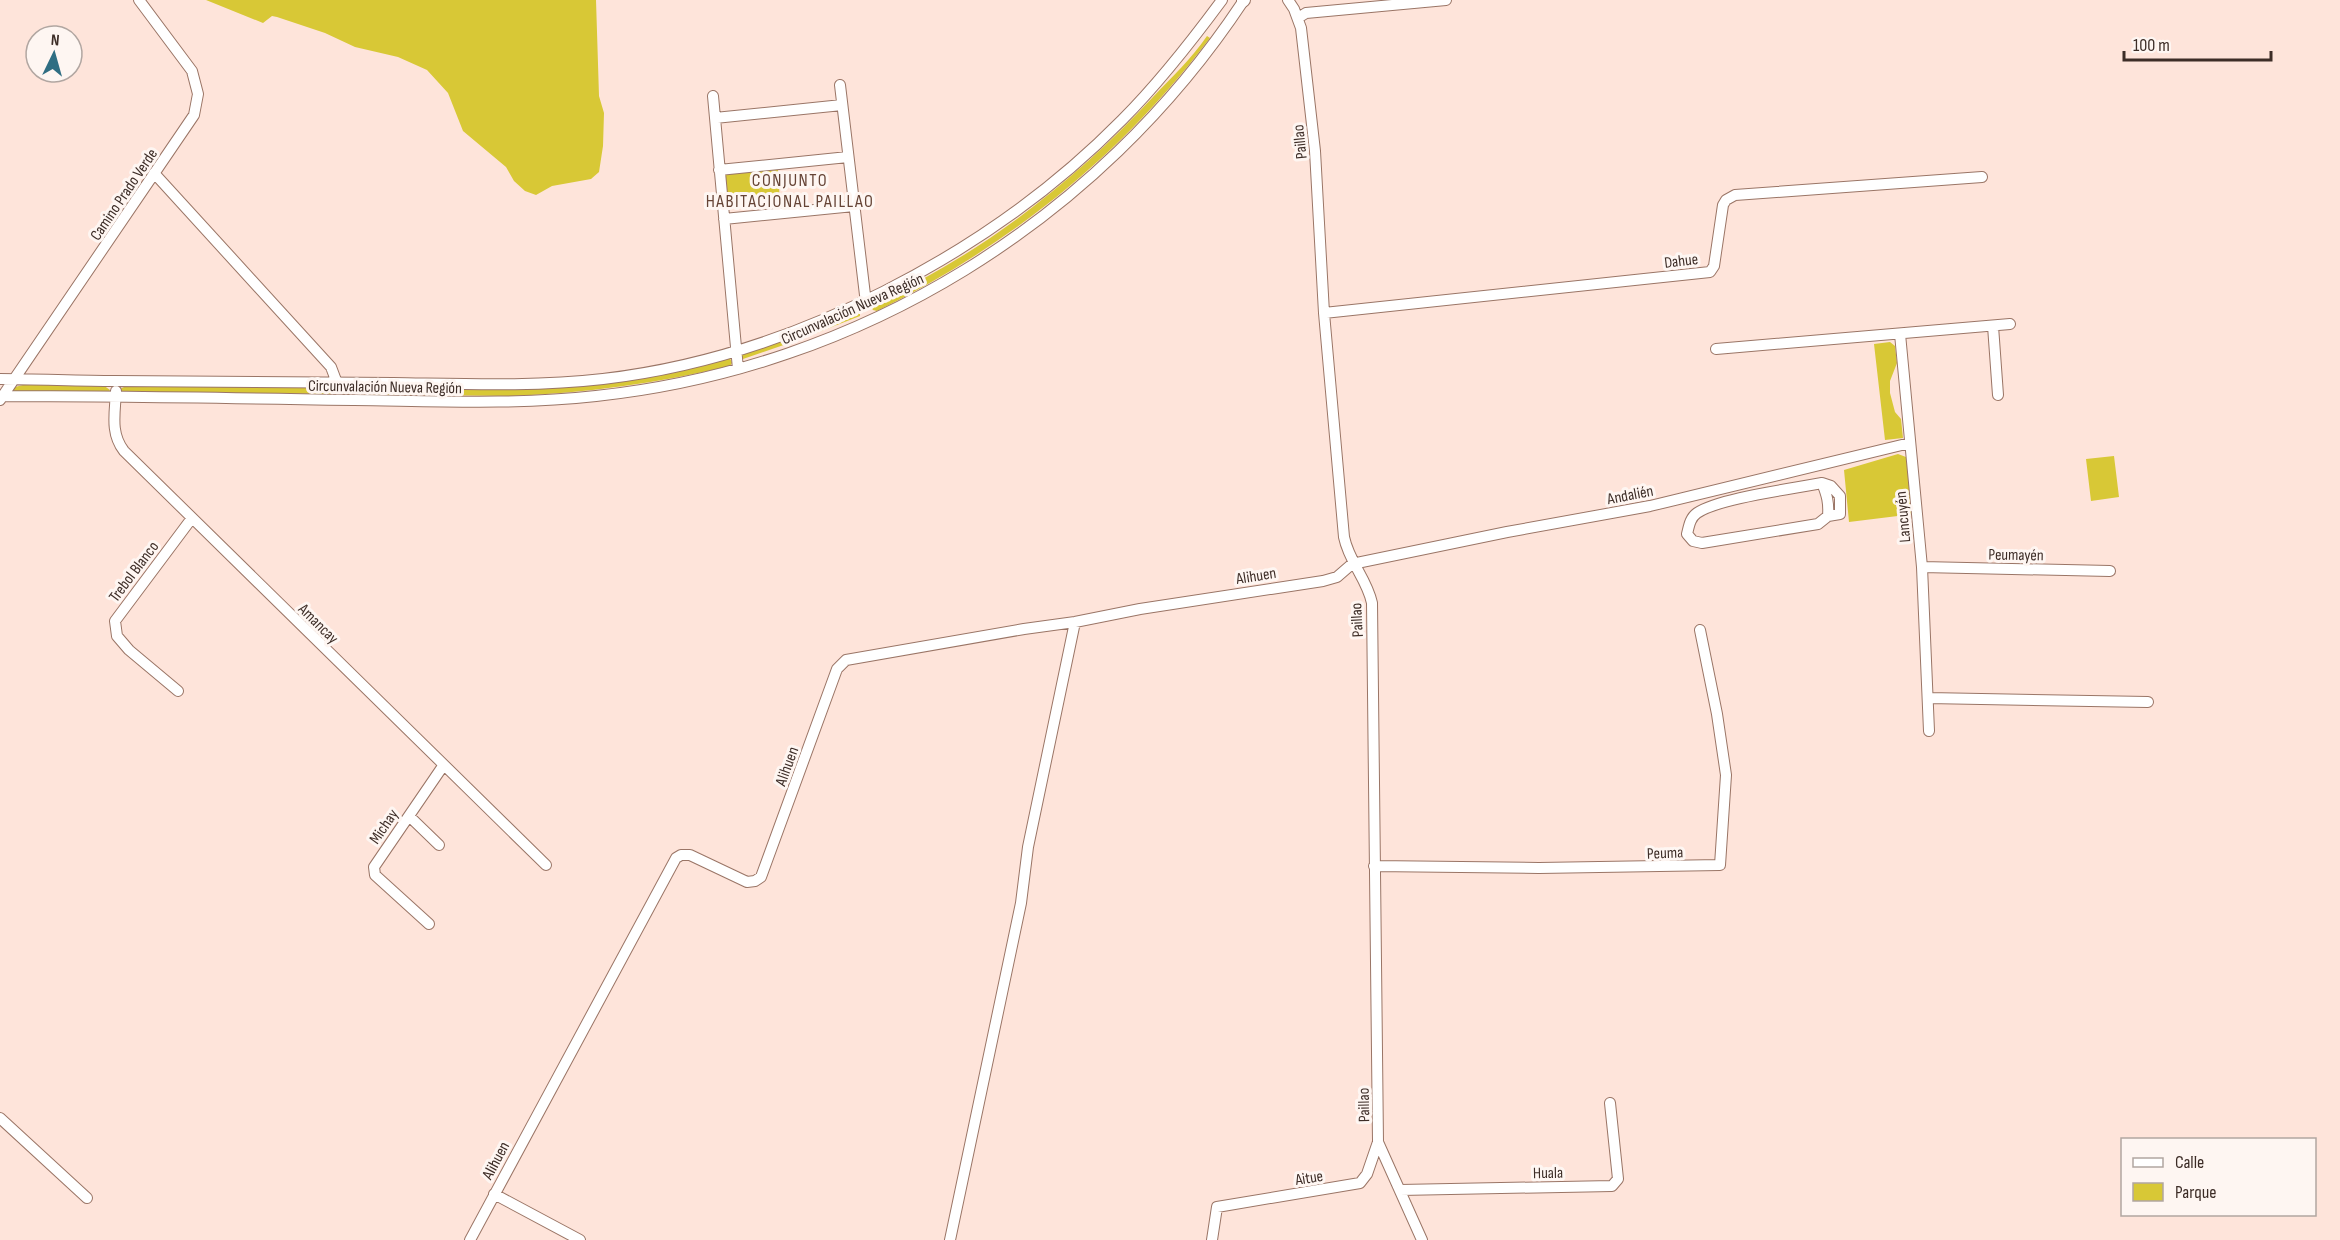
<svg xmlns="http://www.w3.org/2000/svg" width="2340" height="1240" font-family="'Sofia Sans Condensed',sans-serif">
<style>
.green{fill:#d8c836}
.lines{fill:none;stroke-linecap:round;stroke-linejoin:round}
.minor-casing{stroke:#9a7566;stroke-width:12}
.tertiary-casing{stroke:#9a7566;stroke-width:14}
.minor{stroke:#fff;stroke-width:10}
.tertiary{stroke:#fff;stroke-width:12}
.labels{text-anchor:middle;stroke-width:6;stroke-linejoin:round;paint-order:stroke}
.street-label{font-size:16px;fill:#3d2d27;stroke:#fef6f2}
.neighbourhood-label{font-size:18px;letter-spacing:1.5px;fill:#654335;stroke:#fef6f2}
</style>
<rect width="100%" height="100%" fill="#fee4da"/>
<!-- green -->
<path class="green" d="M206,0H596L599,96L604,113L603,146L599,172L591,179L552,186L536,195L525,191L514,181L506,167L463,131L448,93L427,70L398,57L355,47L325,33L277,17L272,16L263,23Z
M1207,36L1210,38C1120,157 1010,245 877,311L873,310L871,307L873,304C980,255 1073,183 1153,97C1172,77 1191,59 1207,36Z
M778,170L780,203L731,207L726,203L724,174Z
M854,310L860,311V316L801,339L743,359L740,358V353Z
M1890,342L1895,346L1897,363L1890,381V393L1895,412L1901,419L1903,438L1885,440L1874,344Z
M730,358L732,363L730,366C658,383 586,393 512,396L120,392V389L126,386L516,389L661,374Z
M27,384L103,385L110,390L109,393L13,391L15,387Z
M1898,454L1906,457L1908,463L1914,514L1849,522L1844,470Z
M2114,456L2119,497L2091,501L2086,459Z"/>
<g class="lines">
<!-- minor casing -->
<g class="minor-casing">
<path id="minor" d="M1288,0L1294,9L1301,28L1315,151L1324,313L1344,537C1349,562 1367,579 1372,603L1378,1142L1422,1240
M1298,18L1306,13L1446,0
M840,85L865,295
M713,96L738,369
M715,118L842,105
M719,170L848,157
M154,173L331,367L337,383
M724,219L854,206
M1324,313L1710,272L1714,266L1723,205L1726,200L1735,195L1982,177
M1993,326L1998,395
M1900,334L1922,567L1929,731
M1716,349L2010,324
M0,379C38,379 77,381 115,381C208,382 301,382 393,383C464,384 533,387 603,379C792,357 990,254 1122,120C1159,83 1191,42 1222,0
M116,391C115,413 110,433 124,451L546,865
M0,396C118,396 236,398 354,400C435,401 516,405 596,396C860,368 1098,221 1244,0
M0,400L194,115L198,94L192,71L139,0
M1822,483C1827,495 1829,503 1828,516L1818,524L1702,543L1693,541L1687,534C1689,526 1690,518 1697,513C1719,498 1792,489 1822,483L1831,486L1840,496V514L1828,516
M1922,567L2110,571
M178,691L129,650L117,636L115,621L192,518
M1928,698L2148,702
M409,816L439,845
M1374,866L1539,868L1720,865L1726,775L1717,714L1700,630
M429,924L375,875L374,867L443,766
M0,1118L87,1198
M1400,1190L1612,1186L1618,1179L1610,1103
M494,1194L580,1240
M470,1240L676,858L681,855H690L747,882L755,881L761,877L837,669L846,660L1024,629L1075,622L1140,609L1323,581L1337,577L1352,564L1507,532L1650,506L1910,443
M950,1240L1021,903L1028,847L1075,622
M1212,1240L1217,1207L1360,1183L1367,1174L1378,1142"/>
</g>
<!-- tertiary casing -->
<g class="tertiary-casing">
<path id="tertiary" d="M1243,1L1244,0"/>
</g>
<!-- minor -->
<use href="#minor" class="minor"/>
<!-- tertiary -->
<use href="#tertiary" class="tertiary"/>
</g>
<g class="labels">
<!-- street labels -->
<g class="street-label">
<text transform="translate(1299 142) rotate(-96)" y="6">Paillao</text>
<text transform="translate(123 194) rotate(-56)" y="6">Camino Prado Verde</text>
<text transform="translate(1681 260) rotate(-7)" y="6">Dahue</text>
<text transform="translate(852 308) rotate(-24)" y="6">Circunvalación Nueva Región</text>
<text transform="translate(385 386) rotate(1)" y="6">Circunvalación Nueva Región</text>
<text transform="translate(1630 494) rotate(-11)" y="6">Andalién</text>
<text transform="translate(1902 517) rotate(-95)" y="6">Lancuyén</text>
<text transform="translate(2016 554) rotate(1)" y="6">Peumayén</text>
<text transform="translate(133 571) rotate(-53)" y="6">Trebol Blanco</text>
<text transform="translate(1256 575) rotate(-9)" y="6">Alihuen</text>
<text transform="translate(1356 620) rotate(-93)" y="6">Paillao</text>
<text transform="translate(319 623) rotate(45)" y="6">Amancay</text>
<text transform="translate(786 766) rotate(-70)" y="6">Alihuen</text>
<text transform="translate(383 826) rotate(-56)" y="6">Michay</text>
<text transform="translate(1665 852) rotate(-2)" y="6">Peuma</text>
<text transform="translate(1363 1105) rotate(-91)" y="6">Paillao</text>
<text transform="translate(495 1160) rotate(-62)" y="6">Alihuen</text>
<text transform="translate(1548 1172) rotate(-1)" y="6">Huala</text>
<text transform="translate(1309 1177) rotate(-9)" y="6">Aitue</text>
</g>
<!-- neighbourhood labels -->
<g class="neighbourhood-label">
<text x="790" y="186">CONJUNTO<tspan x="790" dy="21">HABITACIONAL PAILLAO</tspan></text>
</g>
</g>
<!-- legend -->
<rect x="2121" y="1138" width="195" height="78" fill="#fef6f2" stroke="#b1a6a1" stroke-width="1.5"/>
<rect x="2133" y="1158" width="30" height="9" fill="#ffffff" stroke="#b1a6a1" stroke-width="1.5"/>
<text x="2175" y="1168" font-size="18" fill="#3d2d27">Calle</text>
<rect x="2133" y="1183" width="30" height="18" fill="#d8c836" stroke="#b1a6a1" stroke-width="1.5"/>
<text x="2175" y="1198" font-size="18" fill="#3d2d27">Parque</text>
<!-- north arrow -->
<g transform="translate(54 54) rotate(5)"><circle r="28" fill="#fef6f2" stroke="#b1a6a1" stroke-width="1.5"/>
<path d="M0-4.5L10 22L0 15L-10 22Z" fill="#2f6e83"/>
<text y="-9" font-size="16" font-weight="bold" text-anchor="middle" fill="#3d2d27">N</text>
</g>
<!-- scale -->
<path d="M2124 51v9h147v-9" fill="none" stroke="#3d2d27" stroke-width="3"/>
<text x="2133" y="51" font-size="18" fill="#3d2d27" stroke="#fef6f2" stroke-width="4.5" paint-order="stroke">100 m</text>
</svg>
